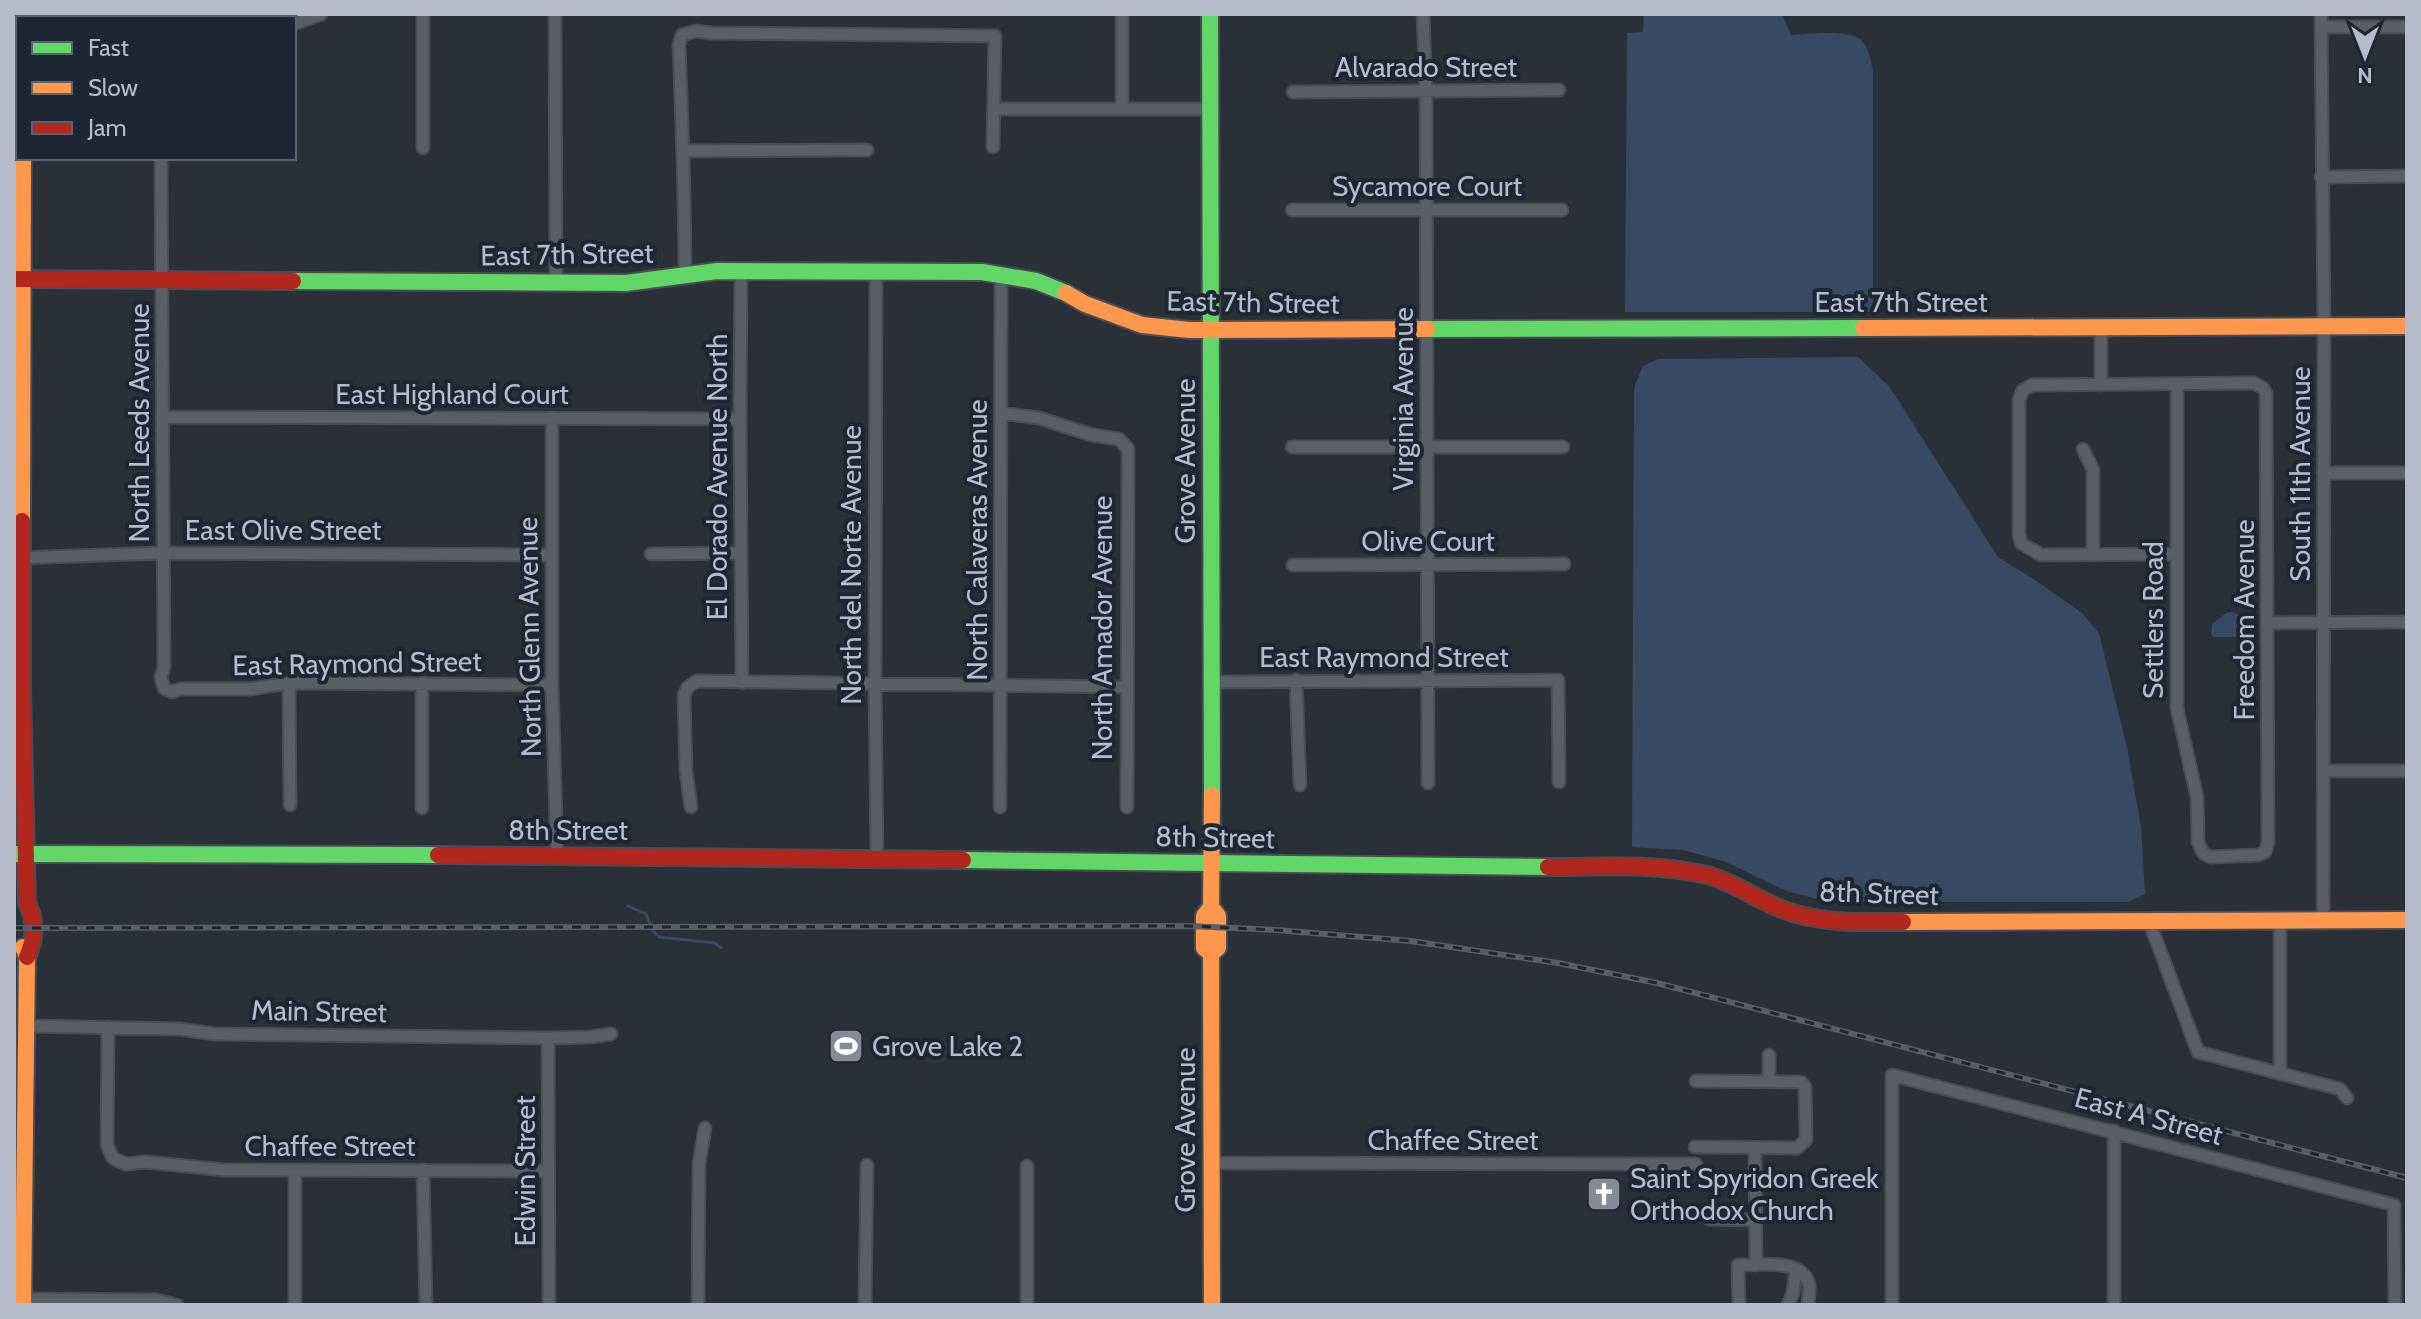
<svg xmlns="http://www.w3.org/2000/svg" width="2421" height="1319" font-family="Cabin,sans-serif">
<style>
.green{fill:#273a3e}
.water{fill:#384963}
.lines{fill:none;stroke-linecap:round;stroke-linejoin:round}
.stream{stroke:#384963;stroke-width:3}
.street-casing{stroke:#484c53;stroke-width:15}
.fast-casing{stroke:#484c53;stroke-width:20}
.slow-casing{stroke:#484c53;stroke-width:20}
.jam-casing{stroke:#484c53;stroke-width:20}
.street{stroke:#5a5e66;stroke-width:11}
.fast{stroke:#63d668;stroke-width:16}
.slow{stroke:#ff974d;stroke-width:16}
.jam{stroke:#b3261e;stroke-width:16}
.rail-casing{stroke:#595d64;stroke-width:6}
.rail{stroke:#1d2633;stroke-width:3;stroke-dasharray:9;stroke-linecap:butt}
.labels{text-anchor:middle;stroke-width:8;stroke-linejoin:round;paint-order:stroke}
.street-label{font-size:28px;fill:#b4bcc9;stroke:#1d2633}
.poi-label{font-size:28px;fill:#b4bcc9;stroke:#1d2633;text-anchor:start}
</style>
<rect width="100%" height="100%" fill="#2a3038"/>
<!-- green -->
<path class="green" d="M926,1041H943L955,1047C944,1068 932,1068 914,1056L916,1046Z"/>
<!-- water -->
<path class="water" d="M1644,14H1782L1791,35C1807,34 1850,29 1861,40C1869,47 1870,60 1873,70V312H1625L1627,33L1643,32Z
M1858,357L1889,386L1998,557L2035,580L2082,613L2099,633L2127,747L2141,827L2145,894L2128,902H1830L1789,892L1726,862L1684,850L1632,847L1634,388L1643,366L1658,359Z
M2232,612L2241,615L2245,620L2243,633L2238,637H2213L2211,634L2212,624L2226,613Z"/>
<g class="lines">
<!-- stream -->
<path class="stream" d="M628,906L646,914L653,931L659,937L715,943L721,948"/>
<!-- street casing -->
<g class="street-casing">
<path id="street" d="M423,14V148
M555,14L556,283
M1423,14L1426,91L1428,783
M2321,14L2324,327L2323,921
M294,24L321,14
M2321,27H2407
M14,64H18
M1293,92L1559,90
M995,109H1211
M1122,109V14
M683,151L867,150
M161,158L164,667L161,677L164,688L172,692L180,689H251L289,683L552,685
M2321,177L2407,176
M1292,210H1562
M741,271L740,419L742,683
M876,271L875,684L877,859
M685,275C685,198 682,121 679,45L682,35L696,31L711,33L995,36L993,147
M2177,384V707L2178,713L2197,797L2198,842L2203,853L2211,857L2259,855L2265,852L2268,842L2266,393L2263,388L2254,383C2180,384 2106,385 2032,385L2023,390L2019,400V533L2021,543L2041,555L2177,554
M2101,385V327
M1001,413L1039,418L1092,435L1119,439L1128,449L1127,807
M164,417L740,419
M552,418V685L557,855
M1292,447H1563
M2083,449L2093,470V554
M2323,473H2407
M651,554L740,553
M14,558L163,553L552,555
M1293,565L1564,564
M2268,623L2407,622
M1296,680L1300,785
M1211,682L1558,680L1559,782
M289,683L290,805
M422,683V808
M2324,771H2407
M691,807L686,771L684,695L688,687L697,681L1126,687
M1000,807L1001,274
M2149,921L2198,1052L2340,1089L2347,1098
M26,1026L180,1029L215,1034L548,1038L590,1037L611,1034
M108,1027L107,1145L113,1158L125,1164L146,1162L225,1170L548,1171
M548,1038L549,1305
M1769,1055V1081
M2280,1074V921
M2114,1131V1305
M1695,1147L1797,1148L1806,1140L1805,1087L1801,1082L1696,1081
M1755,1148L1756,1265
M1211,1163L1696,1164
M295,1170V1305
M423,1170L426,1305
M1709,1219L1756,1220
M24,1299L156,1300L177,1305
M698,1305L699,1164L705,1128
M865,1305L867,1165
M1027,1305V1166
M1739,1305L1738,1265C1759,1265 1804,1258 1809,1285C1810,1291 1808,1299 1808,1305
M1788,1305L1793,1293L1796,1269
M1892,1305V1075L2394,1205L2395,1305"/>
</g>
<!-- fast casing -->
<g class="fast-casing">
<path id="fast" d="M24,14V18
M1210,14L1212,795
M293,281L626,283L717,271L982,272L1036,281L1066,293
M1427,329L1863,328
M14,854L438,855
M963,860L1548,867"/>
</g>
<!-- slow casing -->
<g class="slow-casing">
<path id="slow" d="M1066,293L1085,304L1142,325L1189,330L1427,329
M1863,328L2407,326
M22,521L23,158
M1212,795L1211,907L1204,916V948L1211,954L1212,1305
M1211,907L1218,916V948L1211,954
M1903,922L2407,920
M23,947L27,957L23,1305"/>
</g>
<!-- jam casing -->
<g class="jam-casing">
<path id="jam" d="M14,279L293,281
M22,521V688L27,903C36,920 35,939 27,957
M438,855L963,860
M1548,867C1598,867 1652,863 1702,874C1735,881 1761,904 1793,913C1829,924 1866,922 1903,922"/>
</g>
<!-- street -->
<use href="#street" class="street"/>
<!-- fast -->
<use href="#fast" class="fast"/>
<!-- slow -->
<use href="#slow" class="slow"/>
<!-- jam -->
<use href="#jam" class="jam"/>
<!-- rail casing -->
<g class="rail-casing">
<path id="rail" d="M14,928L1189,926L1276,930L1411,941L1558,963L1657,983L2407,1178"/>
</g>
<!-- rail -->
<use href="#rail" class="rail"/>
</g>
<!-- icons -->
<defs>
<g id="stadium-square" transform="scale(1.8)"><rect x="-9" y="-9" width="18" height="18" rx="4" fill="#848b96" stroke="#1d2633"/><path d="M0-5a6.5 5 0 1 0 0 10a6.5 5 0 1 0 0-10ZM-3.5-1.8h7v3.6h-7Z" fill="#fff"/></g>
<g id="church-square" transform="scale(1.8)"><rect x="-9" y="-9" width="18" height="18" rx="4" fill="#848b96" stroke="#1d2633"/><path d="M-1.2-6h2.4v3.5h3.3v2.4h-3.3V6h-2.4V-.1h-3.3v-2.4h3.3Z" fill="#fff"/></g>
</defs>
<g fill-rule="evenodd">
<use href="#stadium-square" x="846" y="1046"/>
<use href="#church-square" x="1604" y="1194"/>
</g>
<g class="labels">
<!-- street labels -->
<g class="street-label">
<text x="1426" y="77">Alvarado Street</text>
<text x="1427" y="196">Sycamore Court</text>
<text transform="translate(567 254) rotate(-1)" y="10">East 7th Street</text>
<text transform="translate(1253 302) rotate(1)" y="10">East 7th Street</text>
<text x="1901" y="312">East 7th Street</text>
<text x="452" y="404">East Highland Court</text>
<text transform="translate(1403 399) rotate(-90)" y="10">Virginia Avenue</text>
<text transform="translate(139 423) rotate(-90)" y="10">North Leeds Avenue</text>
<text transform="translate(1185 461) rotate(-90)" y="10">Grove Avenue</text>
<text transform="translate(2300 474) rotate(-90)" y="10">South 11th Avenue</text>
<text transform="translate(717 477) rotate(-90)" y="10">El Dorado Avenue North</text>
<text x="283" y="540">East Olive Street</text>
<text transform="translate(977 540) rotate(-90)" y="10">North Calaveras Avenue</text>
<text x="1428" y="551">Olive Court</text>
<text transform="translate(851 565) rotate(-90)" y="10">North del Norte Avenue</text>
<text transform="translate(2153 620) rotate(-90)" y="10">Settlers Road</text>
<text transform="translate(2244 620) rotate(-90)" y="10">Freedom Avenue</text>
<text transform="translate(1102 628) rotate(-90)" y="10">North Amador Avenue</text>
<text transform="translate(529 637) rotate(-91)" y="10">North Glenn Avenue</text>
<text x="1384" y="667">East Raymond Street</text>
<text transform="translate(357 663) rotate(-1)" y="10">East Raymond Street</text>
<text x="568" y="840">8th Street</text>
<text transform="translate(1215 837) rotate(1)" y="10">8th Street</text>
<text transform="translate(1879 893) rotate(2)" y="10">8th Street</text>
<text transform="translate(319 1011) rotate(1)" y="10">Main Street</text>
<text transform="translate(2149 1116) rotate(15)" y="10">East A Street</text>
<text transform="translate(1185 1130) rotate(-90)" y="10">Grove Avenue</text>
<text x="1453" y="1150">Chaffee Street</text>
<text x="330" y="1156">Chaffee Street</text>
<text transform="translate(525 1171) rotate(-90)" y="10">Edwin Street</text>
</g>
<!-- poi labels -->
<g class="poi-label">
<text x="872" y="1056">Grove Lake 2</text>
<text x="1630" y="1188">Saint Spyridon Greek<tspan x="1630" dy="32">Orthodox Church</tspan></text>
</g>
</g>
<!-- border -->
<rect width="2421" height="1319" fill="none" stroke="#b4bcc9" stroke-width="32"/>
<!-- legend -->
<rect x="16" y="16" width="280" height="144" fill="#1d2633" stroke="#59626f" stroke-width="2"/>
<rect x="32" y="42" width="40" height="12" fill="#63d668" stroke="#59626f" stroke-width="2"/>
<text x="88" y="56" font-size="24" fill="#b4bcc9">Fast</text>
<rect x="32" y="82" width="40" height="12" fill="#ff974d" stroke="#59626f" stroke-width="2"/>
<text x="88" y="96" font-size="24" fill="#b4bcc9">Slow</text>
<rect x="32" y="122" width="40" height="12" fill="#b3261e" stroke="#59626f" stroke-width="2"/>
<text x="88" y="136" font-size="24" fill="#b4bcc9">Jam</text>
<!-- north arrow -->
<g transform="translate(2365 56) rotate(180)" stroke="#1d2633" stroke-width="6" paint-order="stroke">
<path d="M0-6L14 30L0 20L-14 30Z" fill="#b4bcc9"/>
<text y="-12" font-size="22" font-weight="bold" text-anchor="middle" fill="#b4bcc9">N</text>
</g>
</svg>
